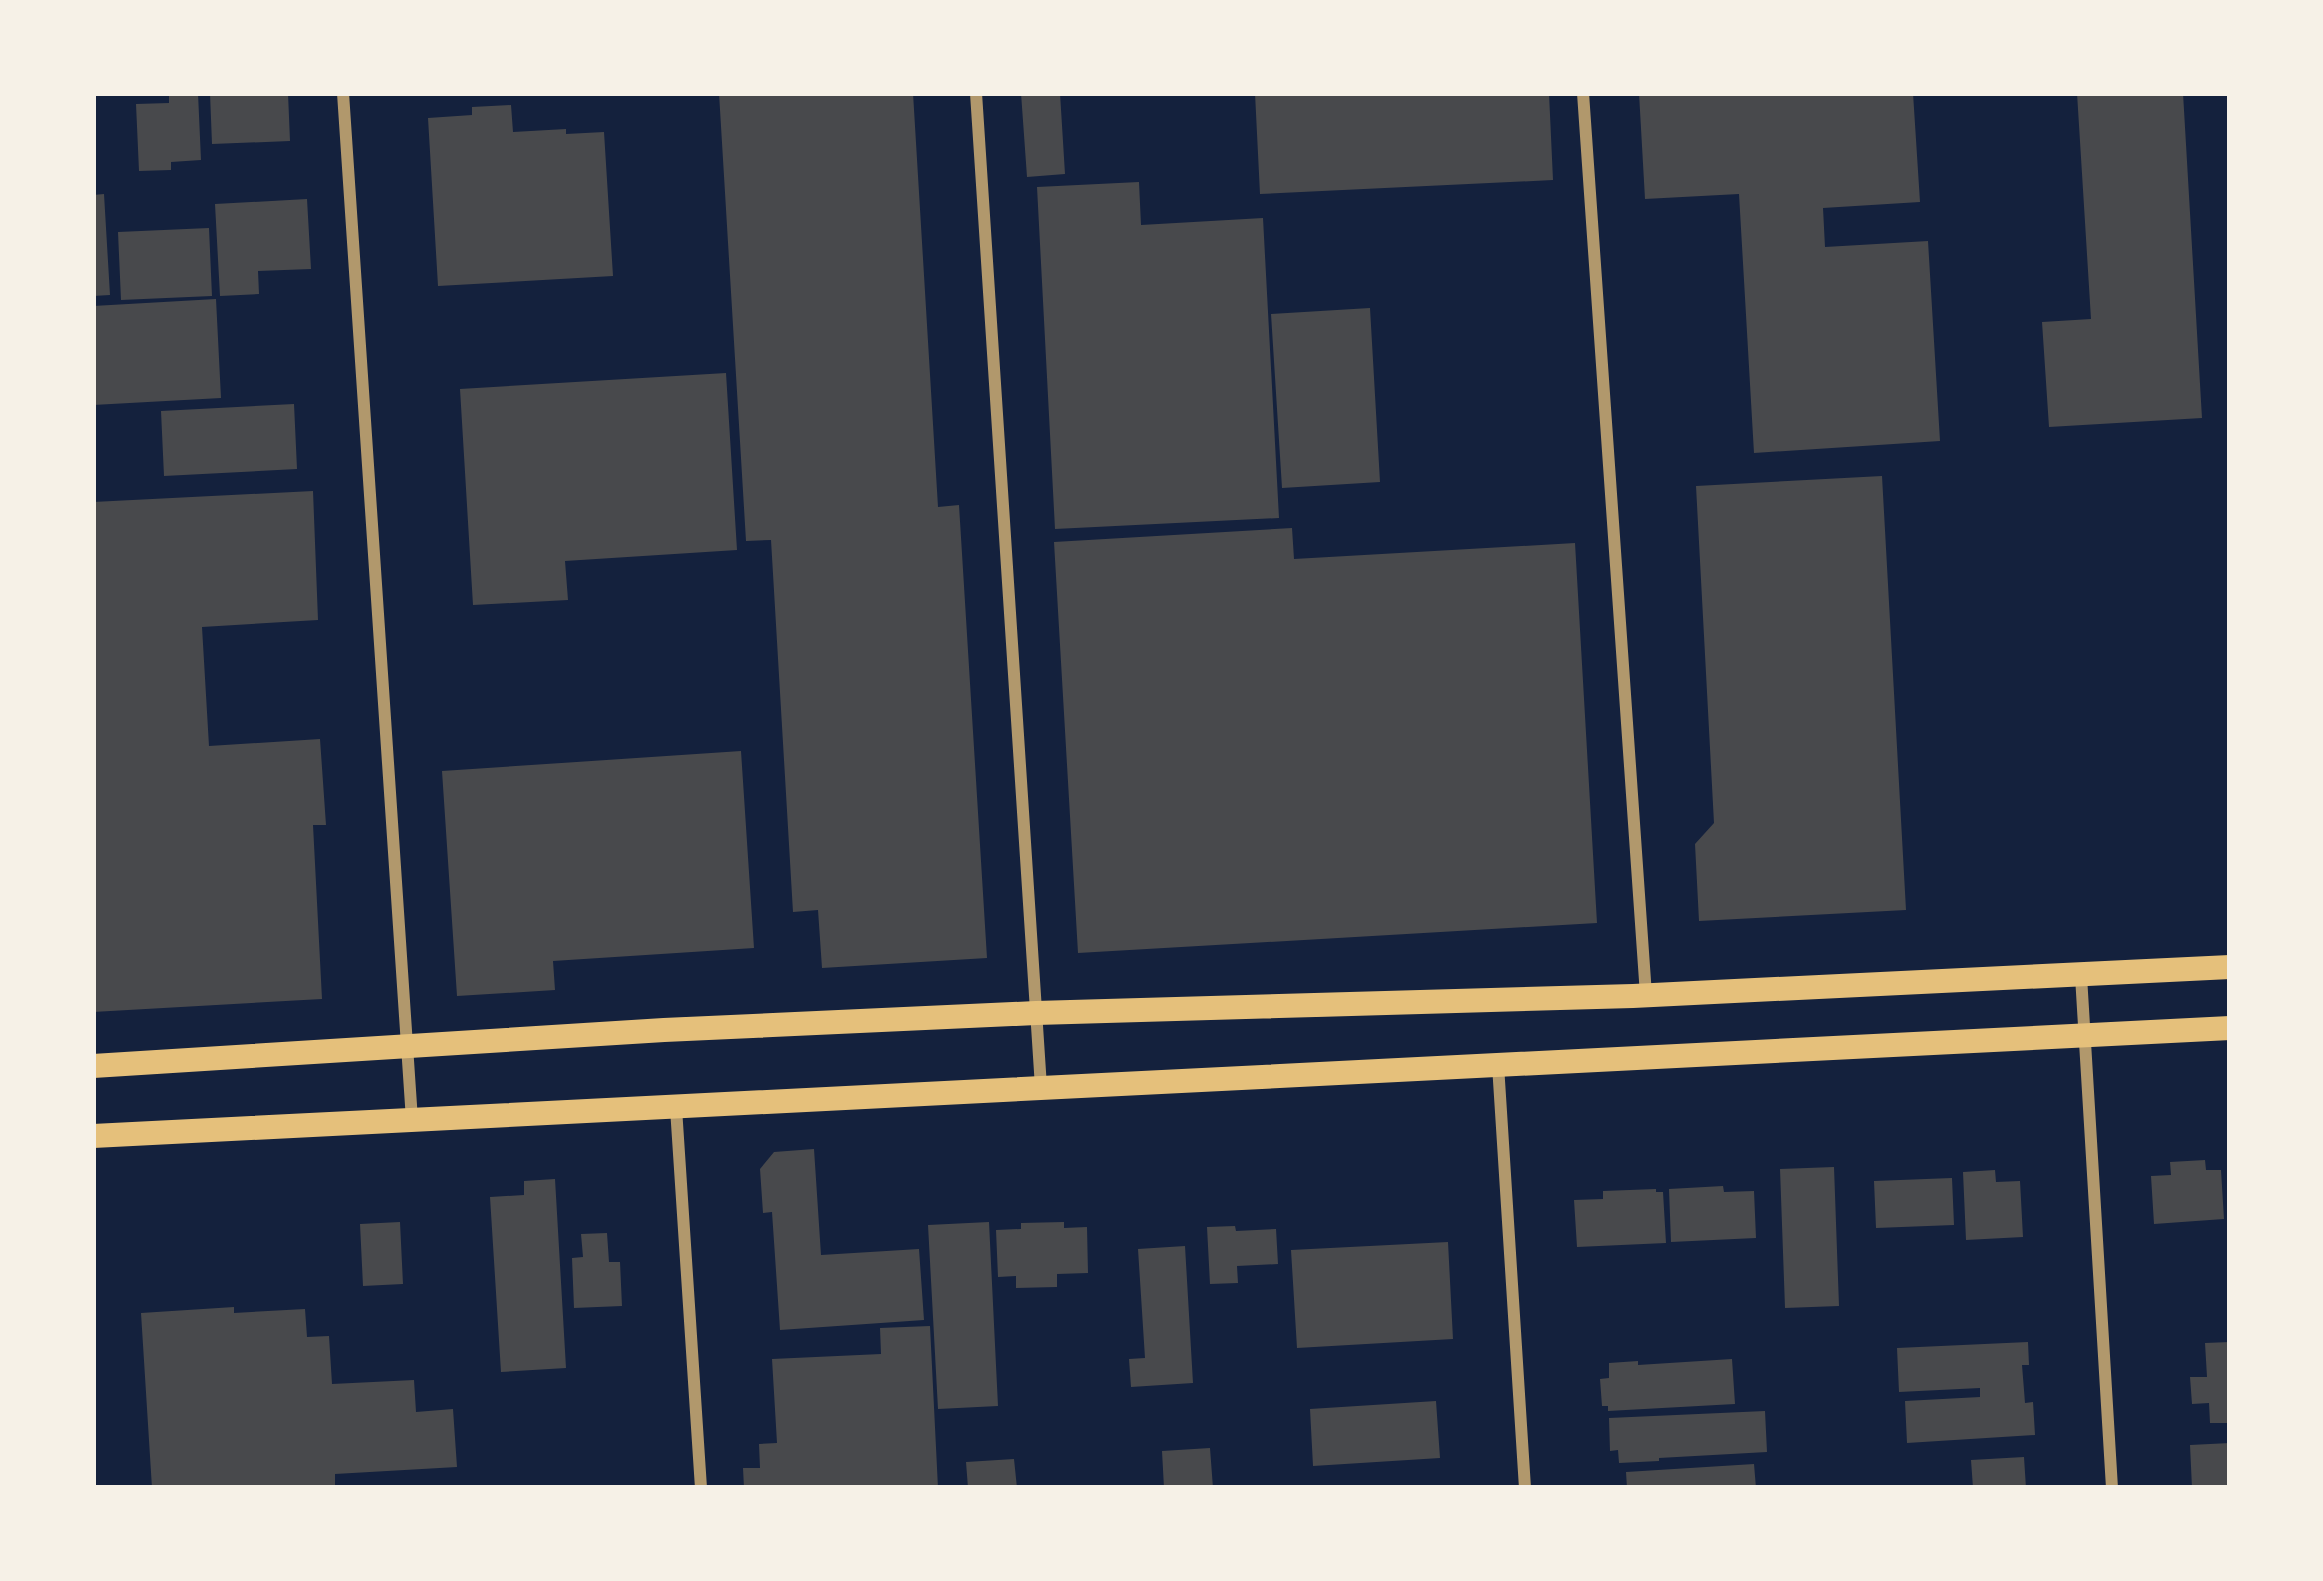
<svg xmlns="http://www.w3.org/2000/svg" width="2323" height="1581" font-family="'Fira Sans Condensed',sans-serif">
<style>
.building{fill:#48494c}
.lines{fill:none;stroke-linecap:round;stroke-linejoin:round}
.minor{stroke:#b1986c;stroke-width:12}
.secondary{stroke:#e5c07b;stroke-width:24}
</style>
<rect width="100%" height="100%" fill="#14213d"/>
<!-- building -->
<path class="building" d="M169,93H198L201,160L171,162V170L139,171L136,104L169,103Z
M210,93H288L290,141L212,144Z
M719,93H913L938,507L959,505L987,958L822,968L818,910L793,912L771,540L746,541Z
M1021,93H1060L1065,174L1027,177Z
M1255,93H1549L1553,180L1260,194Z
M1639,93H1913L1920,202L1823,208L1825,247L1928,241L1940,441L1754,453L1739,194L1645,199Z
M2077,93H2183L2202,418L2049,427L2042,322L2091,319Z
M511,105L513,132L566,129V134L604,132L613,276L438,286L428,118L472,115V107Z
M1139,182L1141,225L1263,218L1279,518L1055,529L1037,187Z
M104,194L110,295L93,296V195Z
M307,199L311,269L258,271L259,294L220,296L215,204Z
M209,228L212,296L121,300L118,232Z
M216,299L221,398L93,405V306Z
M1370,308L1380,482L1282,488L1271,314Z
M726,373L737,550L565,561L568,600L473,605L460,389Z
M294,404L297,469L164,476L161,411Z
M1882,476L1906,910L1699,921L1695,844L1714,823L1696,486Z
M313,491L318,620L202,627L209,746L320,739L326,825H313L322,999L93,1012V502Z
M1292,528L1294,559L1575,543L1597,923L1078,953L1054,542Z
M741,751L754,948L553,961L555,990L457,996L442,771Z
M814,1149L821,1255L919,1249L924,1320L780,1330L772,1212L763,1213L760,1169L774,1152Z
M2205,1160L2206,1170H2221L2224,1219L2154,1224L2151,1176L2171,1175L2170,1162Z
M1834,1167L1839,1306L1785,1308L1780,1169Z
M1995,1170L1996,1182L2020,1181L2023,1237L1966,1240L1963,1172Z
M1952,1178L1954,1225L1876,1228L1874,1181Z
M555,1179L566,1368L501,1372L490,1197L524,1195V1181Z
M1723,1186L1724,1192L1754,1191L1756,1238L1671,1242L1669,1189Z
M1656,1189V1192H1663L1666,1243L1577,1247L1574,1200L1603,1199V1191Z
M400,1222L403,1284L363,1286L360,1224Z
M989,1222L998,1406L938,1409L928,1225Z
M1064,1222V1228L1087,1227L1088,1273L1057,1274V1287L1016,1288V1276L998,1277L996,1230L1021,1229V1223Z
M1235,1226L1236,1231L1276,1229L1278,1264L1237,1266L1238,1283L1210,1284L1207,1227Z
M607,1233L609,1262H620L622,1306L574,1308L572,1258L583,1257L581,1234Z
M1448,1242L1453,1339L1297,1348L1291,1250Z
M1185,1246L1193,1383L1131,1387L1129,1359L1145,1358L1138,1249Z
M234,1307V1313L305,1309L307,1337L329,1336L332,1384L414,1380L416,1412L453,1409L457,1467L335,1474V1488H152L141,1313Z
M930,1326L938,1488H744L743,1468H760L759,1444L777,1443L772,1359L881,1354L880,1328Z
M2028,1342L2029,1365H2022L2024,1390L2025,1403L2033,1402L2035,1435L1907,1443L1905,1401L1980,1397V1388L1899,1392L1897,1348Z
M2230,1342V1423H2210L2209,1403L2192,1404L2190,1377H2207L2205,1343Z
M1732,1359L1735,1404L1608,1411V1406H1602L1600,1379L1609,1378V1363L1638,1361V1365Z
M1436,1401L1440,1458L1313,1466L1310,1409Z
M1765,1411L1767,1452L1659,1458V1461L1619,1463L1618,1450L1610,1451L1609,1418Z
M2230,1443V1488H2192L2190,1445Z
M1210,1448L1213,1488H1164L1162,1451Z
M2024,1457L2026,1488H1973L1971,1460Z
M1014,1459L1017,1488H968L966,1462Z
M1754,1464L1756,1488H1627L1626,1472Z"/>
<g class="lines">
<!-- minor -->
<path class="minor" d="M343,93L412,1120
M976,93L1041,1087
M1583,93L1646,995
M2081,976L2112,1488
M1498,1065L1525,1488
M676,1108L701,1488"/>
<!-- secondary -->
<path class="secondary" d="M93,1066L664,1030L1036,1013L1633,996L2230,967
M93,1136L2230,1028"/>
</g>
<!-- border -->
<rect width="2323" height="1581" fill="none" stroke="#f6f1e7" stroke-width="192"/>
</svg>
